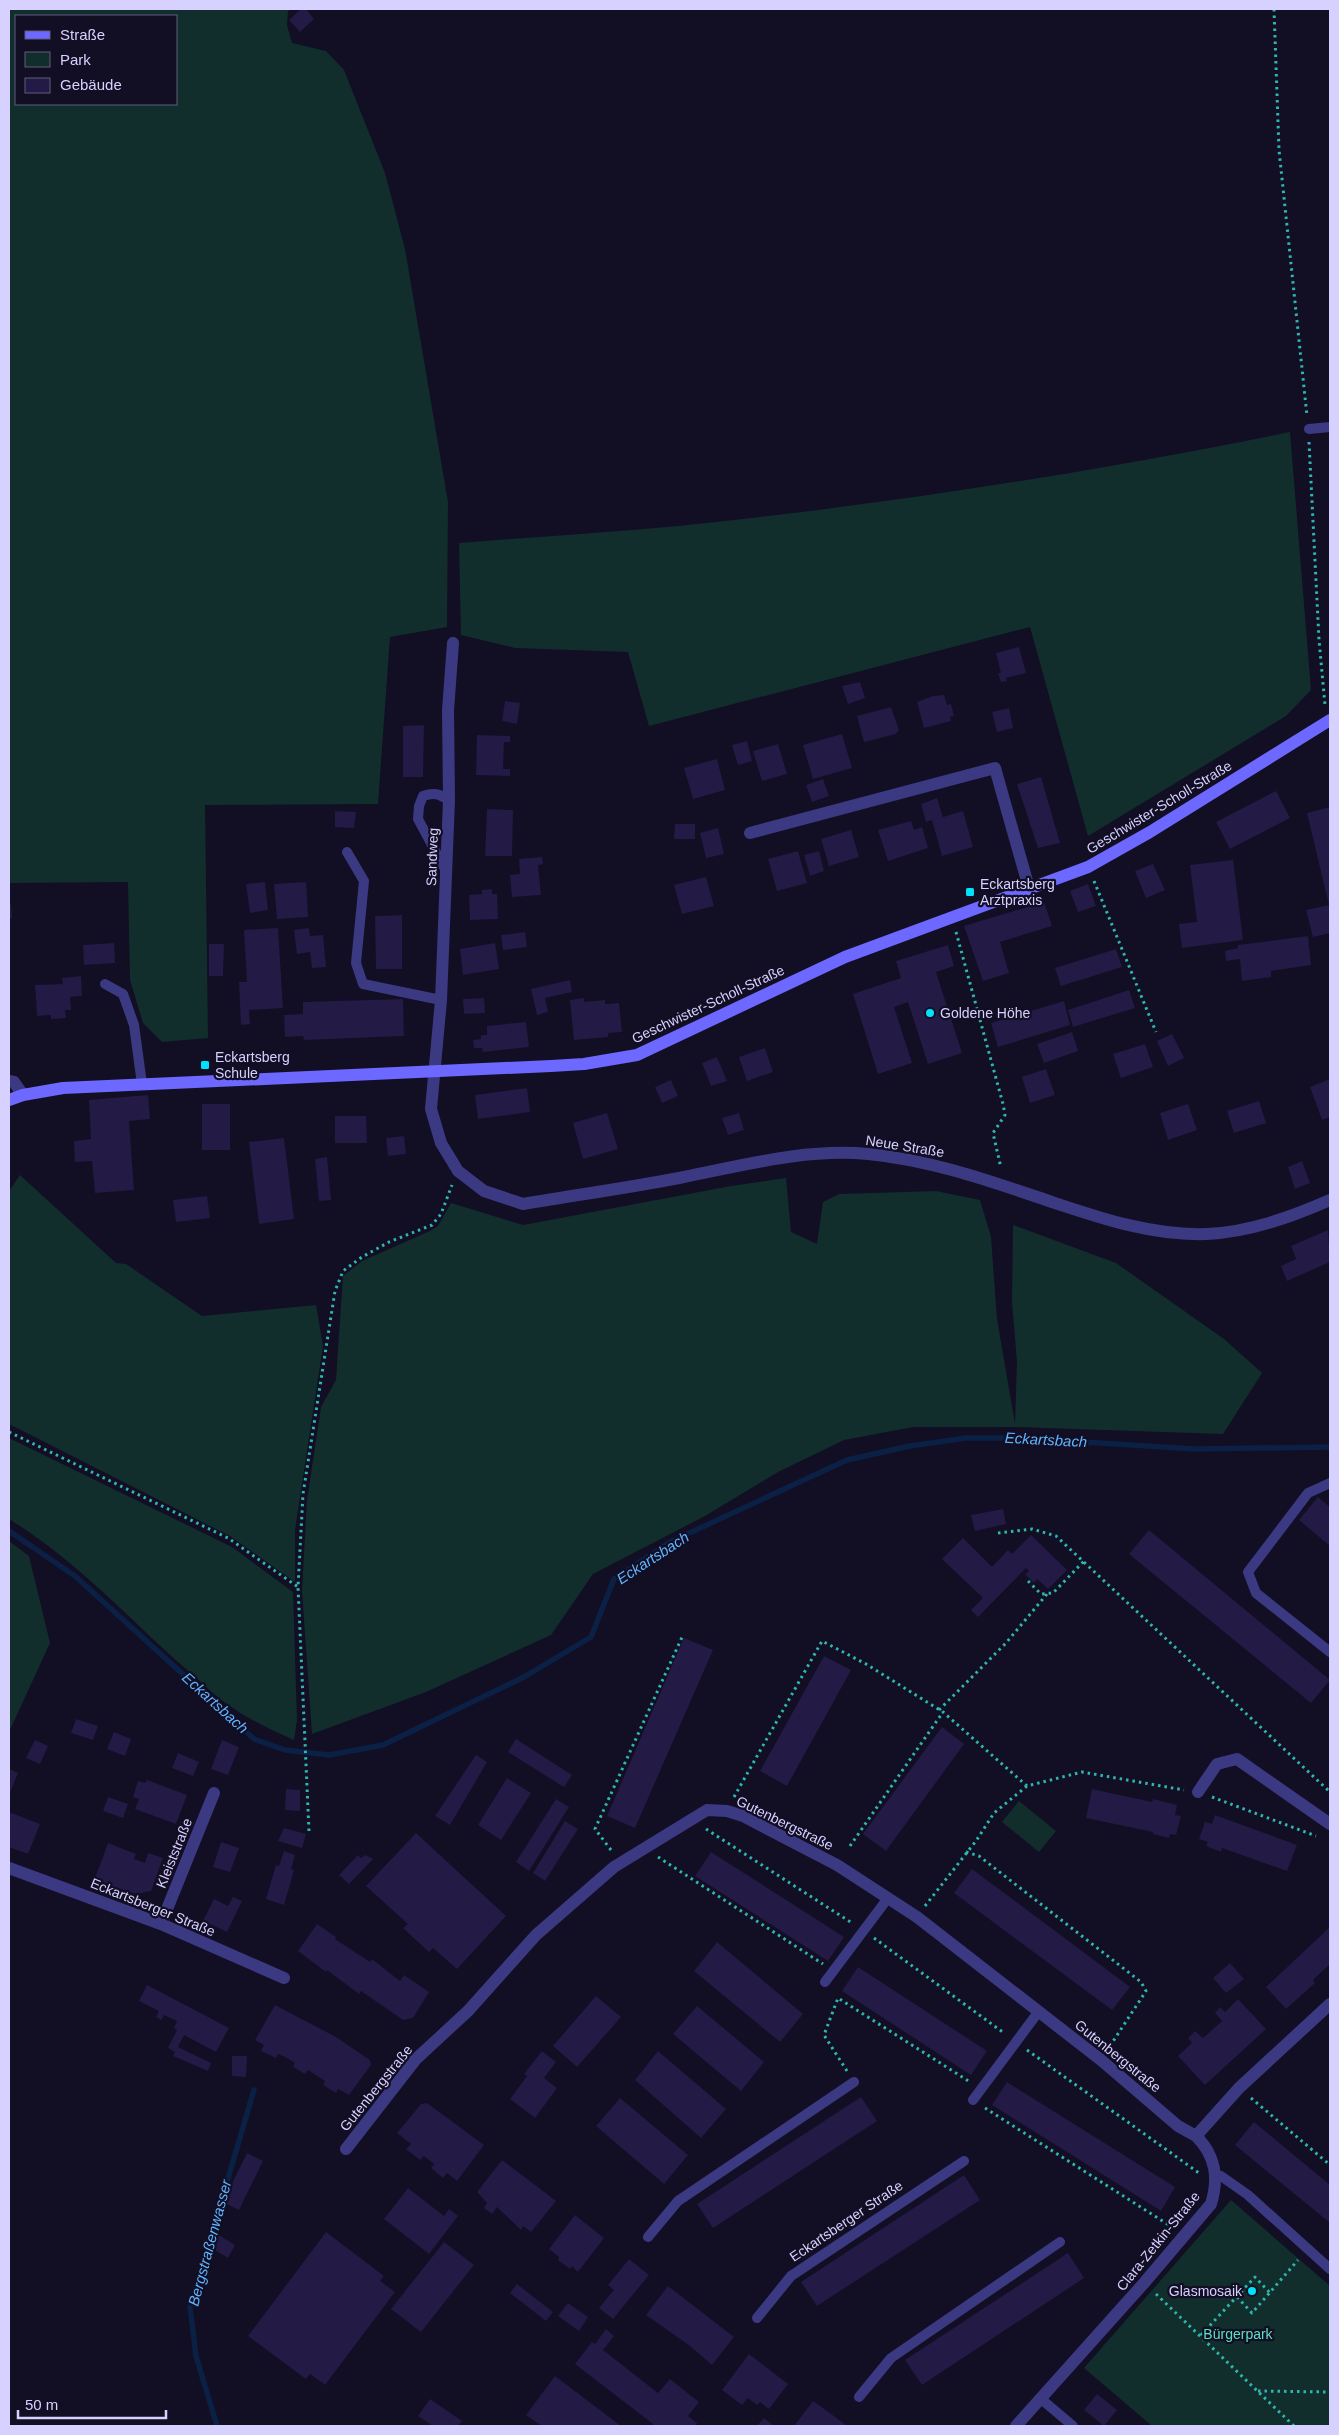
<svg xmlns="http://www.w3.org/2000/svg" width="1339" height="2435" font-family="Helvetica,sans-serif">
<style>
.green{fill:#112e2d;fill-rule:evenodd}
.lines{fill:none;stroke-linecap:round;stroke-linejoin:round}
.stream{stroke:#0b2045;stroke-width:5.5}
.building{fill:#231a45}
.path{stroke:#2eb6af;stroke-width:3;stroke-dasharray:2.5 4;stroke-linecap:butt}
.lane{stroke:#3c3983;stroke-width:10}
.street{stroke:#3c3983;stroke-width:12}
.secondary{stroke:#6d68ff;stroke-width:12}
.poi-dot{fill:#00e1fc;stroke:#120e24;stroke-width:2}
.labels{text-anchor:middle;stroke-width:4.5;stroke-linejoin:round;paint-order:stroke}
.street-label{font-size:14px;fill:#d7d1ff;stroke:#120e24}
.poi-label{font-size:14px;fill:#d7d1ff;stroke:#120e24;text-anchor:start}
.park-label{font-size:14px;fill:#5ce0c0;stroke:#120e24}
.water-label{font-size:15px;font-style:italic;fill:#5fb4ff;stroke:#120e24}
</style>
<rect width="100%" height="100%" fill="#120e24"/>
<!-- green -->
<path class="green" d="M9,9H292L288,11L287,25L292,43L326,51L344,70L385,173L405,249L448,502L447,627L390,637L378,804L205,805L208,1038L162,1042L143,1023L130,980L128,882L9,883ZM176,16V104H16V16Z
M1290,432L1311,690L1286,716L1088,836L1030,627L649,726L628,652L515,648L461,635L459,543C532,537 605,533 678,526C883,505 1088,473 1290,432Z
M20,1175L116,1263L126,1264L202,1316L316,1305L323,1346L295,1530V1582L230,1536L9,1424V1191Z
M786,1178L791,1232L817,1244L823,1202L839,1194L936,1191L980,1200L991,1237L997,1319L1015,1424L1017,1362L1012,1302L1013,1225L1116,1263L1224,1339L1262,1373L1223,1434L1016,1427H913L844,1440L778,1472L705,1516L593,1574L551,1635L426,1692L312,1734L302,1591L307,1500L321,1407L336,1380L343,1276L362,1261L430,1231L438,1226L451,1203L523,1225L731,1186Z
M9,1438L232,1547L293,1592L297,1720L294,1740C271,1730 250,1720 230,1706C214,1696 201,1681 186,1669C128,1618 76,1560 9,1519Z
M9,1541L29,1556L50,1643L9,1732Z
M1019,1801L1056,1831L1039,1852L1002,1822Z
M1231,2200L1330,2286V2426H1152L1084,2368Z"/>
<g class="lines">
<!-- stream -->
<path class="stream" d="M9,1531L75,1576L254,1739L285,1750L329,1755L383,1745L524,1677L591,1637L614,1579L670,1542L847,1460L910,1446L966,1438H1020L1195,1449L1330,1447
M217,2426L196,2356L190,2307L254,2090"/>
</g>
<!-- building -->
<path class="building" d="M301,9H306L314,19L300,32L289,20Z
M1019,647L1026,673L1006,678L1007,681L1001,682L998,673H1001L996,653Z
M860,682L865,698L848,704L842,686Z
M944,695L947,705L951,704L954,716L950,717L951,721L924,728L917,702L933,696Z
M505,701L520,703L517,724L502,721Z
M891,707L899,730L896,734L864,742L857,716Z
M1009,708L1013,728L997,732L992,712Z
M424,725L423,777H403V726Z
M842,734L852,768L813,779L803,745Z
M477,735L510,736V742H504L503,769H510V776L476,775Z
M747,741L752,761L738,765L732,745Z
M778,744L787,774L762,781L753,751Z
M717,759L725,790L693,799L684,768Z
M1041,777L1060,843L1038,848L1017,784Z
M823,779L829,796L812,802L806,785Z
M1276,791L1290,818L1230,849L1216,822Z
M937,798L943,817L963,811L973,847L942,856L932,820L926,822L921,804Z
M1330,807V933L1313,937L1306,910L1329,905L1307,813Z
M487,809L513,810L512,856H485Z
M335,811L356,812L354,828L335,827Z
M911,821L914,830L922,827L928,848L888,861L878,830Z
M675,824H695V839H674Z
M718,828L724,854L706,858L700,833Z
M851,830L859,857L829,866L821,839Z
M798,851L807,883L777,891L768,859Z
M819,851L824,871L810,876L804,855Z
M542,857L543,864L538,865L541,895L512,897L510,875L520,874L519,859Z
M1233,860L1243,940L1182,948L1179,924L1197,922L1190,865Z
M1153,864L1165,890L1146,898L1135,871Z
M706,877L714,906L682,914L674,885Z
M265,882L268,910L250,913L246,884Z
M306,882L308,917L277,919L274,884Z
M1088,884L1096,906L1078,912L1070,891Z
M492,889V894H497L498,919L470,920L469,895L482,894V890Z
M1044,902L1052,926L1000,942L1009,973L983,981L964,926Z
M9,904H11L12,918L9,919Z
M402,915V969H376L375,916Z
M278,928L283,1008L249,1010L250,1024L241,1025L239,982H247L244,930Z
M309,928L310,936L323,935L326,967L312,968L310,952L297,954L294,930Z
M525,932L527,947L503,950L501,935Z
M1308,936L1311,965L1271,971V977L1242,981L1240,959L1226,961L1225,951L1238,948V945Z
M114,943L115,963L84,965L83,945Z
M495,943L499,969L463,975L460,949Z
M209,944H224L223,976H209Z
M948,945L954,966L936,972L962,1053L928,1064L908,1002L894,1007L912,1063L878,1074L853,994L901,978L896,961Z
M1116,949L1122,967L1061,986L1055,968Z
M81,976L82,996L70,997L71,1010H65L66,1018L51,1019V1015L37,1016L35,985L63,984L62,978Z
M570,980L572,992L545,998L548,1012L537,1015L531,989Z
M1129,990L1135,1008L1073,1027L1068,1010Z
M484,998L485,1013L464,1014L463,999Z
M584,998V1002L605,1000V1004L619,1003L622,1032L608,1033V1037L574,1040L570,1000Z
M403,999L404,1036L304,1040L303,1036L285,1037L284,1015L303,1014V1002Z
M1064,1001L1070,1025L998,1047L991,1023Z
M526,1022L529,1047L483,1052L482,1048H474L473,1040L481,1039V1035H487V1026Z
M1072,1032L1078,1051L1044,1063L1037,1044Z
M1172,1034L1184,1058L1168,1066L1157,1041Z
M1145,1044L1153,1067L1121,1078L1113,1054Z
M765,1048L773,1072L747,1081L739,1057Z
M717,1057L727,1081L711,1086L702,1063Z
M1046,1069L1055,1095L1030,1103L1022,1077Z
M1330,1079V1117L1322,1120L1310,1087Z
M671,1080L678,1096L662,1103L655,1087Z
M527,1088L530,1112L478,1119L475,1095Z
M148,1095L150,1119L129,1121L134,1190L95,1193L92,1161L75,1162L74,1141L91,1139L89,1100Z
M1259,1101L1266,1123L1234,1133L1227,1111Z
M202,1104H230V1150H202Z
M1188,1104L1197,1130L1168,1140L1160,1113Z
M607,1113L618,1149L583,1159L573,1123Z
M739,1113L744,1130L728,1135L722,1118Z
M335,1116H366L367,1143H335Z
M404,1136L406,1154L388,1156L386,1138Z
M284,1138L294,1219L259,1224L249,1142Z
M327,1157L331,1200L319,1201L315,1159Z
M1302,1161L1310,1183L1295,1189L1288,1167Z
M207,1196L210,1218L176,1222L173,1200Z
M1328,1230L1330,1262L1287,1281L1281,1266L1296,1259L1291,1246Z
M1318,1497L1330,1507V1546L1299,1520Z
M1003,1509L1006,1524L975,1531L971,1515Z
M1149,1530L1330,1680L1311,1703L1129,1554Z
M1031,1535L1067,1570L1048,1589L1037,1579L1034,1583L1025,1574L1029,1571L1026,1568L978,1617L971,1610L983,1598L942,1559L963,1538L992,1567L1008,1550L1012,1554Z
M684,1638L713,1650L635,1828L607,1816Z
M824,1656L851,1670L787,1786L760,1771Z
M76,1719L98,1726L93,1740L71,1733Z
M942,1727L964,1744L886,1851L863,1834Z
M114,1732L131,1739L125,1756L107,1749Z
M516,1739L572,1775L564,1787L508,1752Z
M35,1740L48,1746L40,1764L26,1758Z
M222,1740L239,1747L228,1775L211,1769Z
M178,1753L199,1762L193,1776L172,1768Z
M476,1755L487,1762L450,1825L435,1816Z
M9,1769L18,1773L9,1795Z
M507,1778L531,1793L501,1840L478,1825Z
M147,1780L187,1795L176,1824L135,1809L139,1799L133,1797L138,1781L145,1783Z
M286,1789L300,1790V1811L285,1810Z
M1092,1789L1152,1802L1153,1799L1177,1805L1175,1815L1181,1816L1176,1835L1170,1834L1169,1838L1153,1834V1832L1086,1818Z
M108,1797L128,1804L123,1818L103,1811Z
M556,1799L569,1807L529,1871L516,1862Z
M9,1812L40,1824L28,1854L9,1847Z
M1215,1815L1297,1845L1287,1871L1222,1848L1221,1852L1206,1846L1208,1842L1199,1839L1205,1822L1212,1824Z
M565,1821L578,1829L545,1881L533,1873Z
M284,1828L306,1834L302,1848L278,1841Z
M416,1833L506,1916L457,1969L433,1948L429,1952L403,1928L408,1924L366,1886Z
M221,1842L239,1848L230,1872L213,1867Z
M108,1843L136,1854L134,1859L145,1863L148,1853L163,1858L151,1891L137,1894L94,1881Z
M284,1851L295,1855L291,1869L294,1870L284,1905L266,1899L276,1865L279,1866Z
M711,1852L844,1937L828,1961L695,1876Z
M358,1855L361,1858L365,1855L373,1859L349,1884L339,1875Z
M972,1869L1130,1987L1112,2010L954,1893Z
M233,1897L242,1901L227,1932L203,1921L214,1899L228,1906Z
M317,1924L336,1937L335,1939L370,1962L372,1959L400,1981L404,1975L429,1992L413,2018L403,2020L361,1991L359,1994L327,1970L326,1972L298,1951Z
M1330,1927V1964L1313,1980L1315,1983L1286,2009L1266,1987Z
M717,1942L803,2014L780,2042L694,1971Z
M1230,1963L1244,1979L1226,1993L1213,1978Z
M858,1967L987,2051L971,2075L842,1991Z
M147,1985L229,2028L216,2052L184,2035L178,2047L211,2063L208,2071L173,2056L175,2052L168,2048L177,2030L174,2028L177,2021L164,2015L161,2020L156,2017L159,2011L139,2001Z
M596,1996L621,2017L577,2067L553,2046Z
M1238,1999L1266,2029L1205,2085L1178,2056L1192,2043L1188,2038L1195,2031L1203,2038L1222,2021L1215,2013L1220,2007L1225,2012Z
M275,2005L336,2037L370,2060L371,2065L349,2095L338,2089L336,2093L323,2085L325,2081L308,2070L305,2074L293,2067L295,2063L285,2057L278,2054L276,2058L261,2051L264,2045L255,2040Z
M697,2006L764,2062L741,2091L673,2034Z
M542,2051L556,2062L544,2078L557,2088L535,2118L510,2099L527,2076L524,2074Z
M658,2051L726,2109L701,2138L635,2080Z
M232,2056H247L246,2077L232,2076Z
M1007,2082L1175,2187L1161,2211L992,2105Z
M861,2097L877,2121L713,2228L697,2204Z
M620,2098L688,2155L664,2184L596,2126Z
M427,2103L484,2145L457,2181L447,2173L443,2178L431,2168L434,2164L424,2156L420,2160L406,2149L411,2144L397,2133L421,2104Z
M1254,2122L1330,2185V2223L1235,2145Z
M247,2153L263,2161L239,2210L223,2202Z
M502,2160L556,2201L531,2232L523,2226L521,2230L497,2207L492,2214L484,2208L487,2203L477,2192Z
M964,2175L980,2200L817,2306L801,2282Z
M408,2188L444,2216L449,2209L458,2216L429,2254L384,2219Z
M575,2215L604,2238L578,2272L572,2266L570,2269L558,2260L559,2257L549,2249Z
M326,2232L384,2276L380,2281L395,2292L325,2385L310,2374L306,2379L248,2336Z
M217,2234L235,2245L228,2258L210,2247Z
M444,2242L474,2265L421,2332L391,2309Z
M1068,2253L1084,2278L922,2385L905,2360Z
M629,2259L649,2275L613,2319L599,2308L614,2290L608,2285Z
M517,2284L553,2312L546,2321L510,2293Z
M668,2286L734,2337L712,2365L690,2346L646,2315Z
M568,2303L588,2317L579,2331L558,2316Z
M606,2329L614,2336L603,2350L658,2393L670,2379L699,2402L688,2416L697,2423L695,2426H652L653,2424L575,2364L592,2342L595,2344Z
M749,2354L788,2384L769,2409L760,2402L757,2405L748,2398L742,2405L722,2390Z
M555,2376L621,2426H542L526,2415Z
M1097,2394L1117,2410L1104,2426L1084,2410Z
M430,2399L462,2421L458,2426H433L418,2416Z
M813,2401L834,2416L847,2426H794Z
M764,2418L773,2425L772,2426H757Z"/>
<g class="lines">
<!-- path -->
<path class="path" d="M1274,9L1279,150L1307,416
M1309,442L1319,640L1325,705
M1094,881L1156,1032
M956,932L1003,1104L1005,1115L993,1133L1001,1168
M9,1432L228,1538L298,1587
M998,1533L1032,1529L1056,1536L1330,1792
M1028,1581L1041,1594L1053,1593L1084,1561
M939,1710L1006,1643L1047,1594
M734,1797L822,1641L866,1664L943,1712L1027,1786
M1212,1797L1316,1836
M706,1829L852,1923
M309,1831L298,1587L303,1494L335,1291L343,1271L362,1257L389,1242L432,1225L441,1214L452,1185
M850,1846L943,1712
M611,1850L595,1829L683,1635
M966,1852L979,1856L1141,1982L1146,1991L1110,2046
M658,1857L823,1964
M925,1906L976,1841L994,1813L1027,1786L1082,1772L1184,1790
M874,1938L1004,2033
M1027,2050L1199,2173
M847,2071L824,2035L838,1998L970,2082
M1251,2098L1330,2165
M985,2108L1172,2227
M1156,2294L1294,2426
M1237,2297L1252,2313L1298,2260
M1201,2335L1255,2277L1270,2293
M1258,2391L1330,2392"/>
<!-- lane -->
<path class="lane" d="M1309,429L1330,427
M347,852L364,881L356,963L363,984L441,1000
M446,871L418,819L419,806L423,796C434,792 439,794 449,800
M105,984L123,994L134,1025L142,1084
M1330,1483L1308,1493L1248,1572L1256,1593L1330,1652
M825,1982L888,1898
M973,2100L1039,2011
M1216,2176H1221L1248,2195L1330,2269
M648,2237L678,2201L854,2082
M757,2318L791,2276L964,2161
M859,2397L891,2358L1060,2242
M1040,2398L1073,2426"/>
<!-- street -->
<path class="street" d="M453,643L448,710L449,800L441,1000L431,1109L441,1143L458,1171L484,1191L523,1204C575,1195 628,1188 679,1178C741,1166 805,1148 868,1154C931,1160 990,1181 1049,1201C1100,1218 1152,1236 1207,1234C1250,1232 1291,1217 1330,1200
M750,833L995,768L1029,888
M9,1081L14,1082L23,1095
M1198,1792L1217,1764L1237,1759L1330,1824
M9,1868L161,1924L284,1978
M161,1924L214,1793
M346,2149L416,2059L468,2011L536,1935L614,1867L707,1810L727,1811L743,1816L837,1865L917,1917L1101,2060L1178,2126L1196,2136
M1016,2426L1144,2283L1211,2204C1219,2178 1216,2156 1196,2136L1239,2088L1330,2004"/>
<!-- secondary -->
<path class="secondary" d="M9,1100L23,1095L63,1088L551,1066L584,1064L637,1055L845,957L1088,867L1150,832L1330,720"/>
</g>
<!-- markers -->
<g class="poi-dot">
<rect x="965" y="887" width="10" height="10" rx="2.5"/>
<circle cx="930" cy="1013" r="5"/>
<rect x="200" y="1060" width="10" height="10" rx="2.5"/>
<circle cx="1252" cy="2291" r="5"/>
</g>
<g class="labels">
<!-- street labels -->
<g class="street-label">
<text transform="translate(1159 807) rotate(-31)" y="5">Geschwister-Scholl-Straße</text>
<text transform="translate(432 857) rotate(-88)" y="5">Sandweg</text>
<text transform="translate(708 1004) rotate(-25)" y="5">Geschwister-Scholl-Straße</text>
<text transform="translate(905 1146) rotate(9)" y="5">Neue Straße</text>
<text transform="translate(785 1823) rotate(26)" y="5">Gutenbergstraße</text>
<text transform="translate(174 1853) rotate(-68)" y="5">Kleiststraße</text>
<text transform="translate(153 1907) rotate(22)" y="5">Eckartsberger Straße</text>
<text transform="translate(1118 2056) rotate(39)" y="5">Gutenbergstraße</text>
<text transform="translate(376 2088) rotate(-51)" y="5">Gutenbergstraße</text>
<text transform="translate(846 2221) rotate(-34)" y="5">Eckartsberger Straße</text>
<text transform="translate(1158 2241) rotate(-51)" y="5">Clara-Zetkin-Straße</text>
</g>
<!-- poi labels -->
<g class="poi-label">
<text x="980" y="889">Eckartsberg<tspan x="980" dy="16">Arztpraxis</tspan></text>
<text x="940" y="1018">Goldene Höhe</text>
<text x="215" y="1062">Eckartsberg<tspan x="215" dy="16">Schule</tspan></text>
<text x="1242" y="2296" text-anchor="end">Glasmosaik</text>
</g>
<!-- park labels -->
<g class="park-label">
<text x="1238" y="2339">Bürgerpark</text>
</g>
<!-- water labels -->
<g class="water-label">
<text transform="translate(1046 1440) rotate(3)" y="5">Eckartsbach</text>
<text transform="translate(653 1558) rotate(-33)" y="5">Eckartsbach</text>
<text transform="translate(215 1703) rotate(42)" y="5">Eckartsbach</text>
<text transform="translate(210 2243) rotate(-75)" y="5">Bergstraßenwasser</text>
</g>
</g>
<!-- border -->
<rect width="1339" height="2435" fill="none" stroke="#d7d1ff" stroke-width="20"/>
<!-- legend -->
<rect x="15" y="15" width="162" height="90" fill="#120e24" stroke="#615c7c"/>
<rect x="25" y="31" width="25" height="8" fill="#6d68ff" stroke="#615c7c"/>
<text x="60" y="40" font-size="15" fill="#d7d1ff">Straße</text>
<rect x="25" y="52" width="25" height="15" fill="#112e2d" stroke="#615c7c"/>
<text x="60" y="65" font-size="15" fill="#d7d1ff">Park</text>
<rect x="25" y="78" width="25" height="15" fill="#231a45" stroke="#615c7c"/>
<text x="60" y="90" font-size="15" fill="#d7d1ff">Gebäude</text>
<!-- scale -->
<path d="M18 2410v8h148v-8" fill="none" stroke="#d7d1ff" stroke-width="2.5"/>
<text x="25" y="2410" font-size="15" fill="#d7d1ff" stroke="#120e24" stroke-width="4" paint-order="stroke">50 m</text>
</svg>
